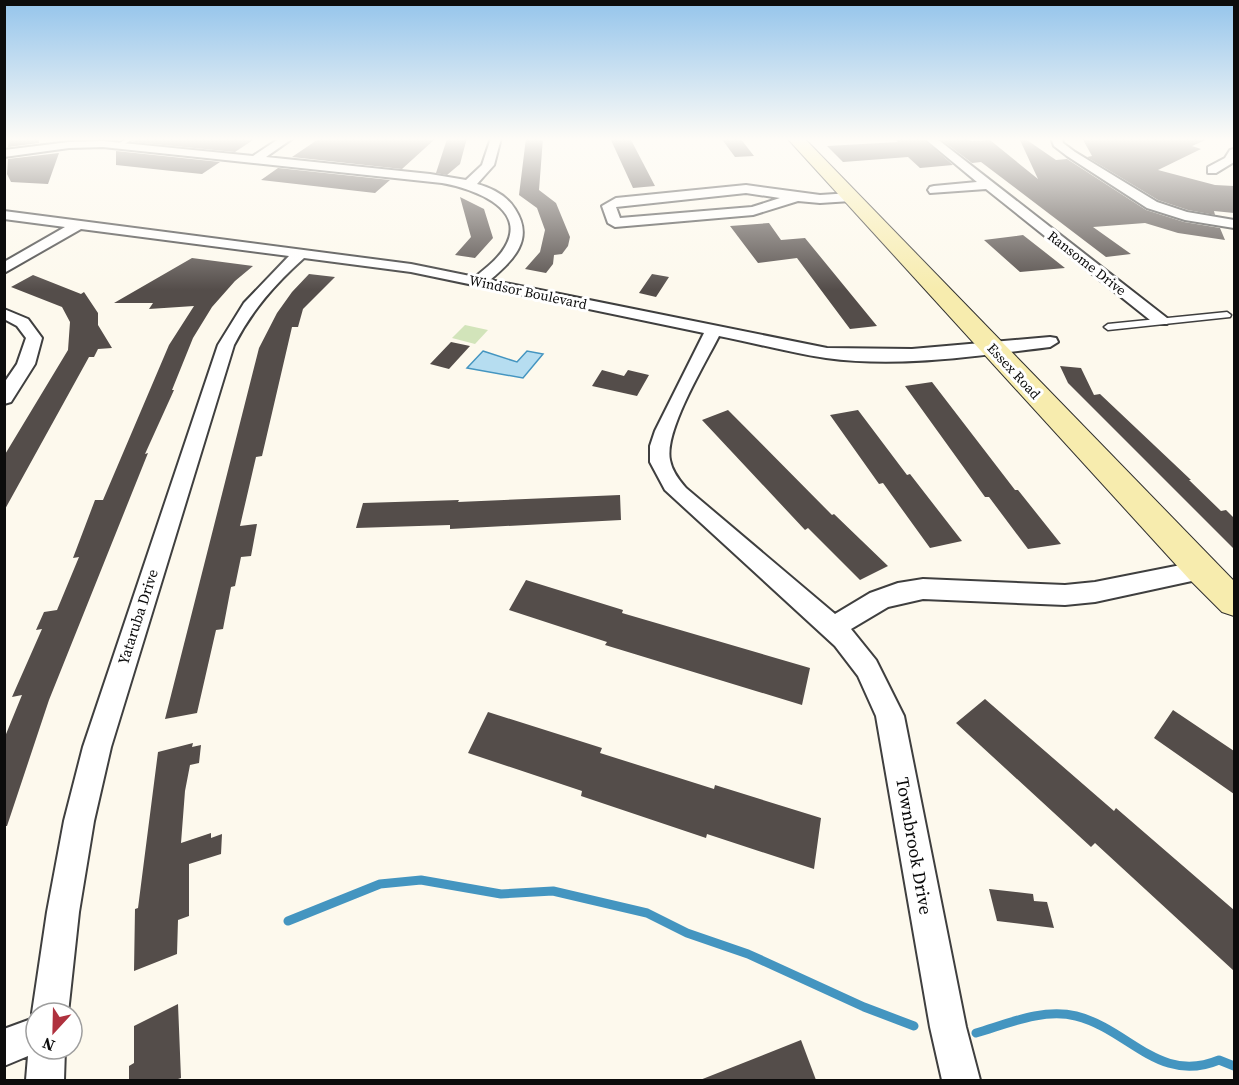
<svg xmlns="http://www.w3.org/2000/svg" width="1239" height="1085" font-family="'Source Serif 4',serif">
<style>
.green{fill:#d2e4ba}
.water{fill:#b6ddf0;stroke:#4495c0;stroke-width:1.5}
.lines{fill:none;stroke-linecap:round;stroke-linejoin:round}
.stream{stroke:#4495c0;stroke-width:9}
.building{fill:#544d4a}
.lane-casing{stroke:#3f3f3f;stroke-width:3}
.street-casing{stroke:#3f3f3f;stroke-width:4}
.secondary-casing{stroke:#2e2e2e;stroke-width:2}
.lane{fill:#fff;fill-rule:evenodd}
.street{fill:#fff;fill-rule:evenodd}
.secondary{fill:#f7ecae;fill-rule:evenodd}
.labels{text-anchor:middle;stroke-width:6;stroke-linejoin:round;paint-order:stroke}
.far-street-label{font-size:14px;fill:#0c0c0c;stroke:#fff}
.street-label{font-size:15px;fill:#0c0c0c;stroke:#fff}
.near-street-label{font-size:18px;fill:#0c0c0c;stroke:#fff}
</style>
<rect width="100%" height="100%" fill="#fdf9ed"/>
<!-- green -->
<path class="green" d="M465,325L488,330L475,344L452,338Z"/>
<!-- water -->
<path class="water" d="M483,351L517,362L527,351L543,354L523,378L467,368Z"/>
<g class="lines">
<!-- stream -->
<path class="stream" d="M288,921L380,884L421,880L501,894L553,891L647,913L687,933L748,954L864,1007L914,1026
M976,1033C1007,1024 1042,1008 1076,1016C1129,1029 1159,1085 1219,1060L1234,1066"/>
</g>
<!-- building -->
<path class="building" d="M9,138H39V143L8,147Z
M137,138H256L235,152L133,142Z
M320,138H434L435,139L402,169L292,157Z
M467,138L460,164L447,175L436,173L447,139Z
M526,138H543L539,190L556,203L570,237L568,246L562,254L554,255L553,264L546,273L525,269L540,252L545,230L537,208L519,195Z
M610,138H630L655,186L633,188Z
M721,138H740L754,156L735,157Z
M893,138H922L953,165L920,168L908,157L843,162L827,146L898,142Z
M939,138H966L971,141L990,140L1038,179L1019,138H1024L1056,160L1067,159L1146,210L1184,222L1220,228L1225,240L1178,233L1145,223L1093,227L1131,254L1106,257L981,162L972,163Z
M1082,138H1210L1192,146L1201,149L1158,170L1215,185L1234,186V213L1214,211L1215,215L1188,210L1158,200L1087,157L1092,156Z
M116,151L220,162L202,174L172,171L116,165Z
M59,153L48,184L11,182L7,174L8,159Z
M278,168L390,180L375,193L261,180Z
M460,197L484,209L493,238L475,258L455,255L471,237Z
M769,223L781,240L805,238L877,326L850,329L797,258L758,263L730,226Z
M1023,235L1046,253L1065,268L1020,272L984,240Z
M192,258L253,266L235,281L212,307L193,338L172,390H174L145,454L148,453L49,700L7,826H4V739L22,695L12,697L42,629L36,630L44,612L57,610L79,557L73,558L95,500H103L169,345L194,306L149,309L153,303H114Z
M309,274L335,277L303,309L298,327H292L262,456L256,457L240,526L257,524L251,556L241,557L235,586L231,587L223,629L216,630L197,713L165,719L259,348L277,313L292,292Z
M652,274L669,277L656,297L639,293Z
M33,275L81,294L84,292L98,313V325L112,348L98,349L94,357H89L4,511V456L68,350L70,322L62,307L11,287Z
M451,342L470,346L449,369L430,364Z
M1060,366L1081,368L1094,395L1100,394L1191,480H1189L1221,511L1226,510L1234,518V549L1068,383Z
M602,370L624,376L628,370L649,375L637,396L592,386Z
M932,382L1015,490H1018L1061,544L1028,549L989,497H985L905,386Z
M728,410L832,515L834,514L888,566L860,580L808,528L805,530L702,420Z
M858,410L907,475L910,474L962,541L930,548L883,483L879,484L830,415Z
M620,495L621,520L450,529V525L356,528L363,503L459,500L458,502Z
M526,580L623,610L622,613L810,668L802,705L605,645L607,642L509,610Z
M985,699L1114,811L1116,808L1234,910V971L1095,843L1091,847L956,723Z
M1173,710L1234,751V794L1154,738Z
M488,712L602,748L600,753L714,789L715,785L821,818L814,869L707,834L706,838L581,796L582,791L468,753Z
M193,743L192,747L201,745L199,763L190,765L185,791L181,843L211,833V838L222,834L221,854L189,864V916L178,920L177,954L134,971L135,909L138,908L158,752Z
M989,889L1033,894L1034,901L1047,902L1054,928L997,921Z
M178,1004L181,1078L175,1080H129V1066L134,1063V1026Z
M801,1040L816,1080H700Z"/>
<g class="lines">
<!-- lane casing -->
<g class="lane-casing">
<path id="lane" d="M128,138H135L121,146L116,145Z
M1227,312L1231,315L1230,317L1108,330L1104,327L1108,324Z"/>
</g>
<!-- street casing -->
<g class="street-casing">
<path id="street" d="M280,138H293L266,157L430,174L466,180L482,165L491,138H501L494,165L477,184C492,188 507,196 515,209C535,240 513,260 490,280L827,348L912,349L1050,337L1056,338L1058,342L1050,347C977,356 899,368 826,358C791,353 755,343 719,336C705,364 664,431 670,460C672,471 679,480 686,488L835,614L870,593L898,583L923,579L1065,585L1095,582L1201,561L1209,563L1213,570L1209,577L1201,579L1095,602L1065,605L923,599L888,607L851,629L876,660L904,716L966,1027L980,1080H942L930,1027L876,716L858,676L835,646L665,490L650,462V446L655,431L704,333L411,272L304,258C275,284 252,310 234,345L111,747L94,821L79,912L68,1013H36V1049H65L64,1080H26L28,1056L4,1066V1029L34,1018L32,1013L47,912L64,821L83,747L218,345L244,303L289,256L81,229L4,273V262L65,227L4,219V211L411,264L475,277C486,268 498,259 505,247C529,207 470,188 442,183L103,147L69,148L4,157V150L69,142L103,141L253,156Z
M924,138H936L1167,318L1169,321L1167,324H1155L986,189L930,193L928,190L930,187L934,186L977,182Z
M1051,138H1062L1063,143L1075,152L1157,202L1187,212L1234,220V228L1185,220L1147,208L1067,156L1054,146Z
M1234,149V162L1216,173H1208V167L1225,158L1230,150Z
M746,185L820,195L851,193L857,197L851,201L820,203L798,201L753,215L615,227L608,223L602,206L616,198ZM746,193L780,198L752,207L620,218L616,207Z
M4,309L28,319L42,338L35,364L11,402L4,404V383L17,364L26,338L17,326L4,319Z"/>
</g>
<!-- secondary casing -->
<g class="secondary-casing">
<path id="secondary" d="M787,138H804L1234,581V616L1222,612L1189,579Z"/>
</g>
<!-- lane -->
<use href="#lane" class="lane"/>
<!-- street -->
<use href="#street" class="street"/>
<!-- secondary -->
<use href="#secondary" class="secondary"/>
</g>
<!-- sky -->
<linearGradient id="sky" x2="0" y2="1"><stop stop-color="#94c4eb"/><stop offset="0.48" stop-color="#fefcf7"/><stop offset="1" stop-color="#fefcf7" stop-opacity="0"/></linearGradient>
<rect width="1239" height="290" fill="url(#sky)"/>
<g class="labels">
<!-- far-street labels -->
<g class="far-street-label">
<text transform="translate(1087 263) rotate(38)" y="5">Ransome Drive</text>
<text transform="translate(528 292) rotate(12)" y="5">Windsor Boulevard</text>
<text transform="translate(1014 371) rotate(47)" y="5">Essex Road</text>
</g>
<!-- street labels -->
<g class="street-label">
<text transform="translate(138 617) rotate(-72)" y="5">Yataruba Drive</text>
</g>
<!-- near-street labels -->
<g class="near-street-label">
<text transform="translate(914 846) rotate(80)" y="6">Townbrook Drive</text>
</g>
</g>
<!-- border -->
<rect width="1239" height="1085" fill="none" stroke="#0c0c0c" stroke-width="12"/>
<!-- north arrow -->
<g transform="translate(54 1031) rotate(202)"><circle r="28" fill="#ffffff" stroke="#9e9e9e" stroke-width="1.5"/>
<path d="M0-4.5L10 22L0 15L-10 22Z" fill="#af313e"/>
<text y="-9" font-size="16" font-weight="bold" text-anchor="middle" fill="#0c0c0c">N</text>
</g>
</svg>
